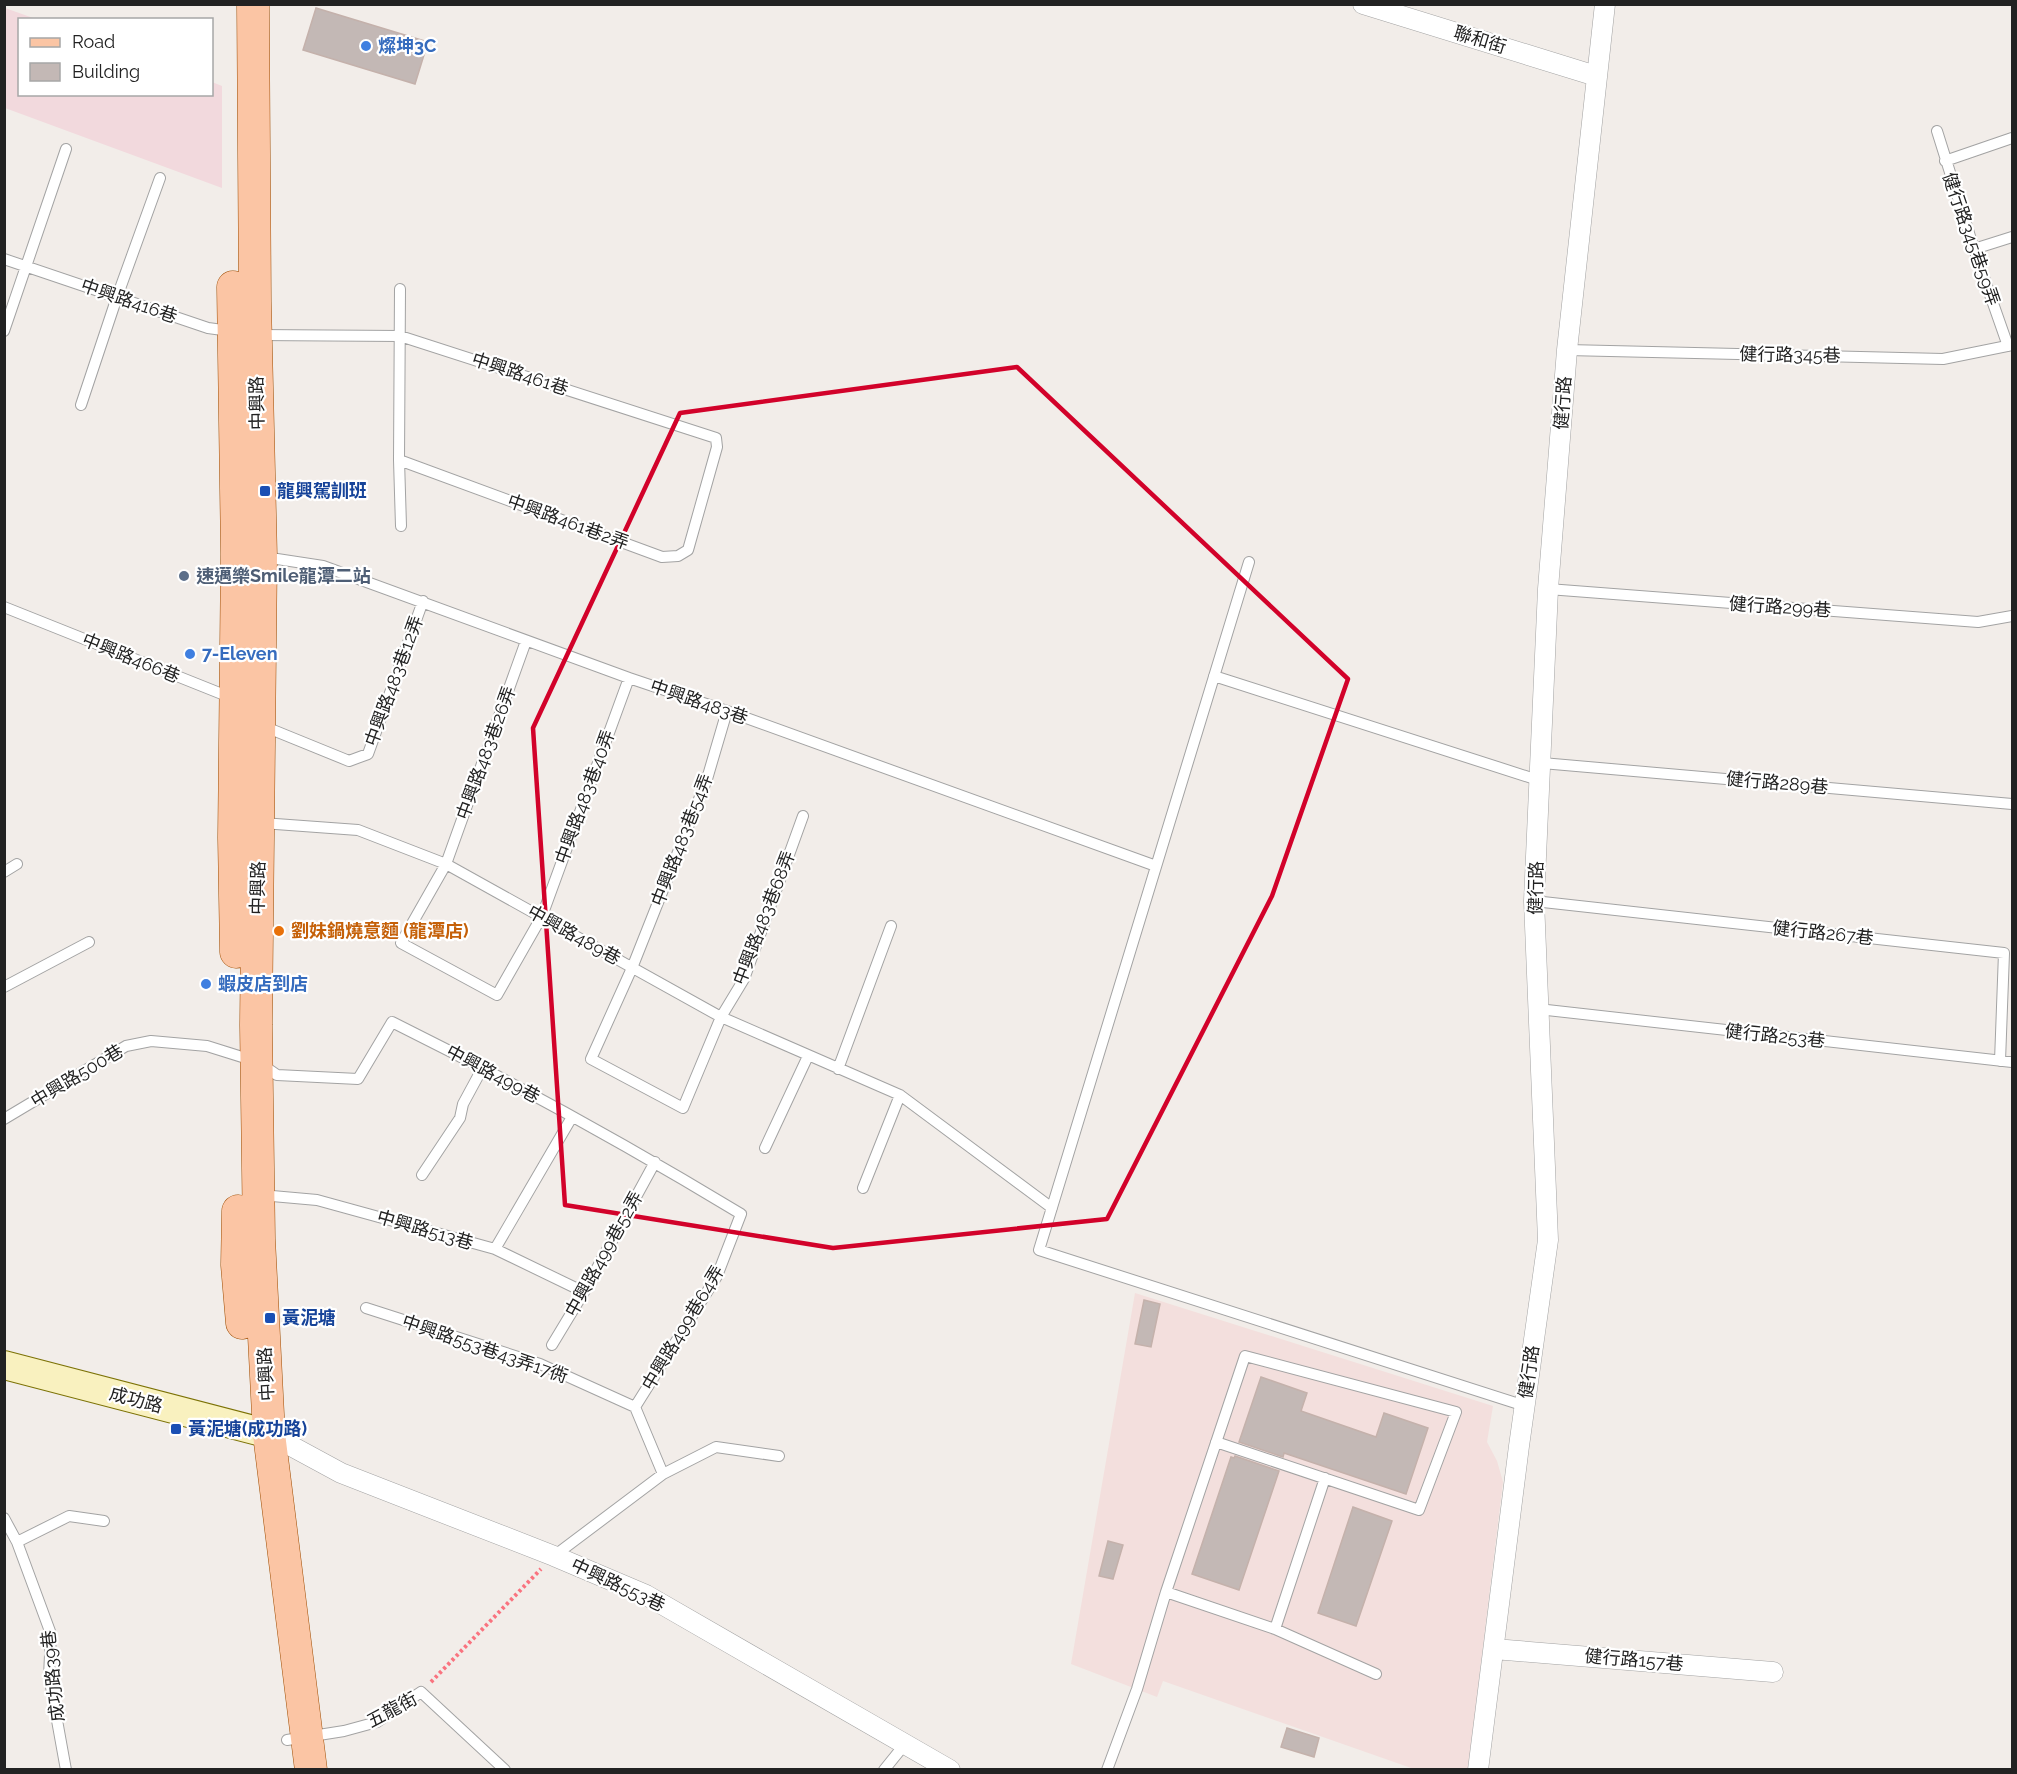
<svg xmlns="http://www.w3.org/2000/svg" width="2017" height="1774" font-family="Raleway,'Noto Sans TC',sans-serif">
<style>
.commercial{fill:#f2d9dd}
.military{fill:#f3dfdd}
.building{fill:#c3b8b5;stroke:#c4b1ab;stroke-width:1.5}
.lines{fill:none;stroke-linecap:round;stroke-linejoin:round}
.lane-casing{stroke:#a3a3a3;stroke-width:12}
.street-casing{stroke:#a3a3a3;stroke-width:21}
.secondary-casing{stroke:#7c7206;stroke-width:30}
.primary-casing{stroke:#9e4c01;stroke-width:33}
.path{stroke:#f9737f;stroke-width:4;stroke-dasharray:3 3;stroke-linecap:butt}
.lane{stroke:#fff;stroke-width:10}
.street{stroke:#fff;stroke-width:20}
.secondary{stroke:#f9f1bf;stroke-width:28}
.primary{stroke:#fbc5a4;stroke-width:32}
.marked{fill:none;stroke:#d2022a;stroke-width:4.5;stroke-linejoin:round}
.shop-dot{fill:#3f7fe0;stroke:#fff;stroke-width:2}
.transit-dot{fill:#1a4fb4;stroke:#fff;stroke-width:2}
.service-dot{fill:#5c6f8a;stroke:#fff;stroke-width:2}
.food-dot{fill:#e8710a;stroke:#fff;stroke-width:2}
.labels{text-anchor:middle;stroke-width:4.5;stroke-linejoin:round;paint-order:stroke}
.street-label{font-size:18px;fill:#222;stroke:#fff}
.shop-label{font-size:18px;font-weight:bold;fill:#366cbe;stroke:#fff;text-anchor:start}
.transit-label{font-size:18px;font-weight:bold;fill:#164399;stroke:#fff;text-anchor:start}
.service-label{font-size:18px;font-weight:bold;fill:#4e5e75;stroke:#fff;text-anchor:start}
.food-label{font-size:18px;font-weight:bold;fill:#c56008;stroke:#fff;text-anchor:start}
</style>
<rect width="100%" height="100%" fill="#f2ede9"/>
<!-- commercial -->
<path class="commercial" d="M5,8L36,19L20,20V94H212V82L222,86V188L5,108Z"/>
<!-- military -->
<path class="military" d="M1135,1293L1493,1406L1487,1442L1497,1461L1503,1482L1468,1769H1414L1163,1681L1157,1697L1071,1664Z"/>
<!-- building -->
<path class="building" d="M316,8L428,42L415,84L303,50Z
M1144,1300L1160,1304L1151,1347L1135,1344Z
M1261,1377L1307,1393L1301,1411L1376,1437L1384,1413L1428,1428L1406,1494L1284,1453L1283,1457L1239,1442Z
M1235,1456L1279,1471L1239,1590L1192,1574L1231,1457L1234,1458Z
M1353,1507L1392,1521L1356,1626L1318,1613Z
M1108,1541L1123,1545L1113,1579L1099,1576Z
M1287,1728L1319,1738L1314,1757L1281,1747Z"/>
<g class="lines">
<!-- lane casing -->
<g class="lane-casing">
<path id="lane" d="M1937,131L1974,249L2008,346
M1945,161L2012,138
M1974,249L2012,237
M4,259L208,328L230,331
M400,289L399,460L401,526
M4,331L66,149
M257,335L400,336L716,438L717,447L688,550L678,556L662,557L399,460
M1567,350L1943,359L2012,345
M81,405L117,297L160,178
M264,557L323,566L629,678L727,711L1156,866
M1249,562L1039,1250L1525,1406
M1548,589L1978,622L2012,616
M4,607L232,698
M526,641L446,864L401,943L497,995L542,916L629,678
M1214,676L1541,781
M727,711L707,779L632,968L591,1059L683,1108L721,1017L744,979L803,816
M263,726L349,761L368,754L423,601
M1542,763L2012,804
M262,823L358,830L446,864L721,1017L900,1095L1052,1208
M4,872L17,864
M1534,901L2004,953L2000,1061
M4,987L89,942
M1538,1009L2012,1062
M838,1069L891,926
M4,1119L126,1046L151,1041L207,1046L258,1062L277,1075L358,1079L392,1022C511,1081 627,1145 741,1214L717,1276L635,1407
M765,1148L808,1056
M422,1175L460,1118L463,1104L483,1067
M863,1188L900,1095
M261,1195L317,1200L495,1249L584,1292
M495,1249L572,1117
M366,1308L540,1364L635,1407L663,1474
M552,1345L584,1292L655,1162
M4,1518L17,1542L51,1634L49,1676L66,1770
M17,1542L69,1516L104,1521
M554,1556L663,1474L716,1447L779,1456
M1166,1592L1275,1629L1325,1478
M1275,1629L1376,1674
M287,1740L344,1731L377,1722L421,1692L505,1770
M884,1770L905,1744
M1107,1770L1137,1689L1166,1592L1245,1356L1456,1412L1419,1510L1216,1442"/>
</g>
<!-- street casing -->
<g class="street-casing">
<path id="street" d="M1363,4L1596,76
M269,1434L341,1473L554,1556L646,1595L950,1770
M1494,1649L1773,1672
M1478,1770L1519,1446L1548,1240L1534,901L1548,589L1567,350L1605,4"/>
</g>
<!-- secondary casing -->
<g class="secondary-casing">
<path id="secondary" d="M4,1365L269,1434"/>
</g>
<!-- primary casing -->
<g class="primary-casing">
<path id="primary" d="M253,4L255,302L261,557L256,1025L259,1239L269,1434L311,1770
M233,287L237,554L234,838L236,952
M238,1211L237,1265L242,1323"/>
</g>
<!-- path -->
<path class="path" d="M431,1682L541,1569"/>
<!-- lane -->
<use href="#lane" class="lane"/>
<!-- street -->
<use href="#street" class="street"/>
<!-- secondary -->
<use href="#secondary" class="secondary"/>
<!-- primary -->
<use href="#primary" class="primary"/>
</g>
<!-- marked area -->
<path class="marked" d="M1017,367L1348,679L1272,896L1107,1219L833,1248L565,1205L533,728L680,413Z"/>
<!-- markers -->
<g class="shop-dot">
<circle cx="366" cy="46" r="6"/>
<circle cx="190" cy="654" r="6"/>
<circle cx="206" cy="984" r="6"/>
</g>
<g class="transit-dot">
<rect x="259" y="485" width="12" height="12" rx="3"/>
<rect x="264" y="1312" width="12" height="12" rx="3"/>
<rect x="170" y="1423" width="12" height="12" rx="3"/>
</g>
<circle class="service-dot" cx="184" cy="576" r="6"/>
<circle class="food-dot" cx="279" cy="931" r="6"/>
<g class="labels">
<!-- street labels -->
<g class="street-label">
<text transform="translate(1480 40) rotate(17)" y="6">聯和街</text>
<text transform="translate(1971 239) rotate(71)" y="6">健行路345巷59弄</text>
<text transform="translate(129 301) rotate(19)" y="6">中興路416巷</text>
<text transform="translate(1790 355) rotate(1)" y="6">健行路345巷</text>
<text transform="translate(520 374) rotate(18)" y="6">中興路461巷</text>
<text transform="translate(257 403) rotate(-91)" y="6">中興路</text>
<text transform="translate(1563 403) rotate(-86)" y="6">健行路</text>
<text transform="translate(568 522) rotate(20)" y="6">中興路461巷2弄</text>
<text transform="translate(1780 607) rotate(4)" y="6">健行路299巷</text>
<text transform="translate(131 658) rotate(22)" y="6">中興路466巷</text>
<text transform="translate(394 681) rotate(-70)" y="6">中興路483巷12弄</text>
<text transform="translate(699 702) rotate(19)" y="6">中興路483巷</text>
<text transform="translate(486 753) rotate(-70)" y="6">中興路483巷26弄</text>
<text transform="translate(1777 783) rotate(5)" y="6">健行路289巷</text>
<text transform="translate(585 797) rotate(-70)" y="6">中興路483巷40弄</text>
<text transform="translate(682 840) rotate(-69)" y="6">中興路483巷54弄</text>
<text transform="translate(258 888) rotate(-89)" y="6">中興路</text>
<text transform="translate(1536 888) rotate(-89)" y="6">健行路</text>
<text transform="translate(764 918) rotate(-69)" y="6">中興路483巷68弄</text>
<text transform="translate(1823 933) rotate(6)" y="6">健行路267巷</text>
<text transform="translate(574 935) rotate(29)" y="6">中興路489巷</text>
<text transform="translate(1775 1036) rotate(6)" y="6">健行路253巷</text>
<text transform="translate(493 1074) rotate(28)" y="6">中興路499巷</text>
<text transform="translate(77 1076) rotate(-31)" y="6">中興路500巷</text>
<text transform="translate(425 1230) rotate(16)" y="6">中興路513巷</text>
<text transform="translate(604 1254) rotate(-61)" y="6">中興路499巷52弄</text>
<text transform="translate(683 1328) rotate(-59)" y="6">中興路499巷64弄</text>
<text transform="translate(485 1349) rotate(19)" y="6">中興路553巷43弄17衖</text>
<text transform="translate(1529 1372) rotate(-82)" y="6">健行路</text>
<text transform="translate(266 1374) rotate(-93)" y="6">中興路</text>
<text transform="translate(136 1400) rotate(15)" y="6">成功路</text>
<text transform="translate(618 1585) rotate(25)" y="6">中興路553巷</text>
<text transform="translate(1634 1660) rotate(5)" y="6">健行路157巷</text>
<text transform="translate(53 1676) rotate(-96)" y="6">成功路39巷</text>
<text transform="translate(392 1710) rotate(-28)" y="6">五龍街</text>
</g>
<!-- shop labels -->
<g class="shop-label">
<text x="378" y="52">燦坤3C</text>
<text x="202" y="660">7-Eleven</text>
<text x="218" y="990">蝦皮店到店</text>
</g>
<!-- transit labels -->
<g class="transit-label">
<text x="277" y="497">龍興駕訓班</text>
<text x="282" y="1324">黃泥塘</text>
<text x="188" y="1435">黃泥塘(成功路)</text>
</g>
<!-- service labels -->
<g class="service-label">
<text x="196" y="582">速邁樂Smile龍潭二站</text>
</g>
<!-- food labels -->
<g class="food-label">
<text x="291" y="937">劉妹鍋燒意麵 (龍潭店)</text>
</g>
</g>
<!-- border -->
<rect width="2017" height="1774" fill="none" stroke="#222222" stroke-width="12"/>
<!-- legend -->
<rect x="18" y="18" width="195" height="78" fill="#ffffff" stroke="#a7a7a7" stroke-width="1.5"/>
<rect x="30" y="38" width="30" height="9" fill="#fbc5a4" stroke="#a7a7a7" stroke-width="1.5"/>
<text x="72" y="48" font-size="18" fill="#222222">Road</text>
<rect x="30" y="63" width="30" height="18" fill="#c3b8b5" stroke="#a7a7a7" stroke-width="1.5"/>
<text x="72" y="78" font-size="18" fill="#222222">Building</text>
</svg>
